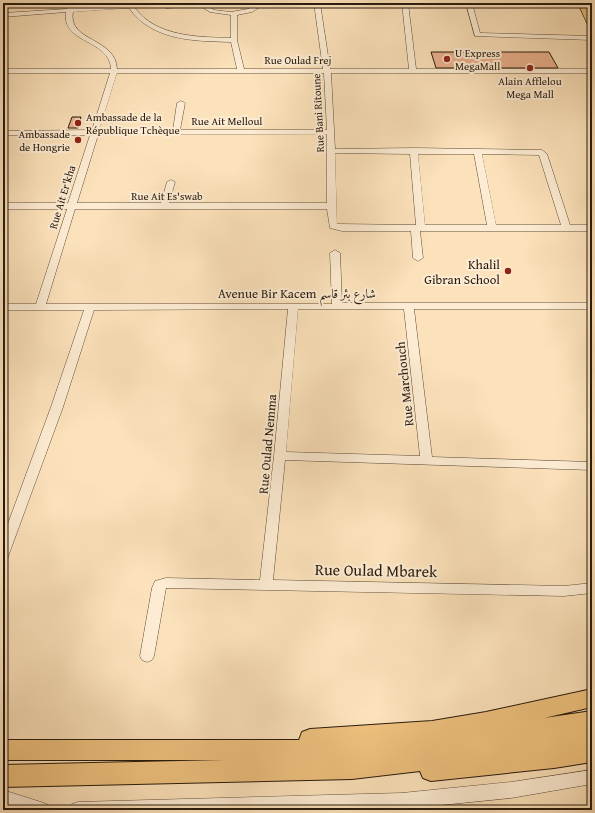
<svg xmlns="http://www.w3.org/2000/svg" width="595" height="813" font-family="'Gentium Book Plus',Amiri,serif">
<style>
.building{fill:#ebb18e;stroke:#271a0d}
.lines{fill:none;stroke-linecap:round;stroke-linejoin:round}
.minor-casing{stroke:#5c4c38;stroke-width:1}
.major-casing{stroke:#271a0d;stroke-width:1}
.highway-casing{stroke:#271a0d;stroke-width:2}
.minor{fill:#fdecd3;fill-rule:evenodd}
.major{fill:#eec17e;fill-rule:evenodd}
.highway{fill:#eec17e;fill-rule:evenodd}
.poi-dot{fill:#8f2418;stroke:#fdecd3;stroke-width:1.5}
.labels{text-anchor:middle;stroke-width:4;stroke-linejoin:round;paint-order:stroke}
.far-poi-label{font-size:11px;fill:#271a0d;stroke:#fdecd3;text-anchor:start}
.far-street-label{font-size:11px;fill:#271a0d;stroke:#fdecd3}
.poi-label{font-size:13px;fill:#271a0d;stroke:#fdecd3;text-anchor:end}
.street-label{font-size:13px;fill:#271a0d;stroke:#fdecd3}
.near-street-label{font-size:16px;fill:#271a0d;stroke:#fdecd3}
</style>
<rect width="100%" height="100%" fill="#fce2bb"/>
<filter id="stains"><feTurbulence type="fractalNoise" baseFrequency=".005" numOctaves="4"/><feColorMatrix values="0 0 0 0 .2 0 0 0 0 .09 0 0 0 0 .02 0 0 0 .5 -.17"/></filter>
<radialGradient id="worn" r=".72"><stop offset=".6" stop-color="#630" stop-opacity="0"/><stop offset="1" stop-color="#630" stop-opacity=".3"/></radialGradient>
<!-- building -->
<path class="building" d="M431,52H549L558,68H436Z
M72,117H81L78,128H68Z"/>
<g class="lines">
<!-- minor casing -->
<g class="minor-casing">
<path id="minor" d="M3,3H7L6,7L3,9Z
M68,3H74L73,8L130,3H203L214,10L231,12L248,9L259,3H266L252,12L237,15V40L244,69H323L314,3H320L330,69H409L402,3H408L416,69H592V73H331L335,149L414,148L542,150L547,154L570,225H592V231H420L423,258L418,261L413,258L411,231H342L330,228L327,209H75L46,304H332L330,253L335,250L340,253L342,303H592V309H414L432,457L592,462V470L285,460L273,580L564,586L592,583V593L564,596L166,588L154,656L152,660L147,662L142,660L140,656L152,588L155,581L166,578L260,580L274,456L288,309L94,310L63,407L9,554L8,558L3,559V537L51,407L84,310H3V304H36L67,209H3V203H68L90,135H3V131L92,130L110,73H3V69H111C110,39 61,44 66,12L3,17V13L67,9ZM163,5L166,8L200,6L210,12L231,15V38C198,37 156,37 135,8ZM129,8C152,41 194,41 231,42L237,69H117C116,37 67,42 73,12ZM117,73H324L327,130H180L185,103L181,101L177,103L173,130H99ZM327,134V203H169L175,182L171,180L167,182L161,203H77L98,135ZM335,153L410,154L416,225L337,224ZM418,154H474L487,225H425ZM482,154L539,155L561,225H496ZM298,309H404L420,456L286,452Z
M466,3H472L480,33L592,36V40L475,36Z
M592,770V784L511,798L402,809L70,810L72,804L78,802L402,793L511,782Z
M3,790L47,804L49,810H17L3,806Z"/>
</g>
<!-- major casing -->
<g class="major-casing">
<path id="major" d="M578,3H586L592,17V27L588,25Z"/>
</g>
<!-- highway casing -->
<g class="highway-casing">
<path id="highway" d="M592,689V707L544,718L592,711V762L554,768L431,781L423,778L420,771L352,779L3,787V765L224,760H3V740H299L302,732L310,729L432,721L486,712Z"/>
</g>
<!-- minor -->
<use href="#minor" class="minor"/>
<!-- major -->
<use href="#major" class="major"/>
<!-- highway -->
<use href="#highway" class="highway"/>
</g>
<!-- markers -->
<g class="poi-dot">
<circle cx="447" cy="59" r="4"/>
<circle cx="530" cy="68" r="4"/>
<circle cx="78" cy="123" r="4"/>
<circle cx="78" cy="140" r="4"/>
<circle cx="508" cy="271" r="4"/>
</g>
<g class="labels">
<!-- far-poi labels -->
<g class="far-poi-label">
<text x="455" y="57">U Express<tspan x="455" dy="13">MegaMall</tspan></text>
<text x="530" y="85" text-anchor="middle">Alain Afflelou<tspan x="530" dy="13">Mega Mall</tspan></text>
<text x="86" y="121">Ambassade de la<tspan x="86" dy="13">République Tchèque</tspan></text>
<text x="70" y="138" text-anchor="end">Ambassade<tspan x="70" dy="13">de Hongrie</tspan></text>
</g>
<!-- far-street labels -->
<g class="far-street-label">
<text x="298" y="64">Rue Oulad Frej</text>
<text transform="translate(318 113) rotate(-93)" y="4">Rue Bani Ritoune</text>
<text x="227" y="125">Rue Ait Melloul</text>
<text x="167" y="200">Rue Ait Es'swab</text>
<text transform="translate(62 197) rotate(-73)" y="4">Rue Ait Er'kha</text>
</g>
<!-- poi labels -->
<g class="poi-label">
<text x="500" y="269">Khalil<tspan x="500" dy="15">Gibran School</tspan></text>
</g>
<!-- street labels -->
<g class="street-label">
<text x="297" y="298">Avenue Bir Kacem شارع بئر قاسم</text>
<text transform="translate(404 384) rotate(-96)" y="5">Rue Marchouch</text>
<text transform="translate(267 444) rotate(-85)" y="5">Rue Oulad Nemma</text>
</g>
<!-- near-street labels -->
<g class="near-street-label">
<text transform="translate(376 570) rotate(1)" y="6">Rue Oulad Mbarek</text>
</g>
</g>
<!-- margin -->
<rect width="595" height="813" fill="none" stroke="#fce2bb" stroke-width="16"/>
<rect x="4" y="4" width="587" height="805" fill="none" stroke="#271a0d" stroke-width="2"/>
<rect x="8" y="8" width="579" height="797" fill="none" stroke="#271a0d"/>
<rect width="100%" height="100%" filter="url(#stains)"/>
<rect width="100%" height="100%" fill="url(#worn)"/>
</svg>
